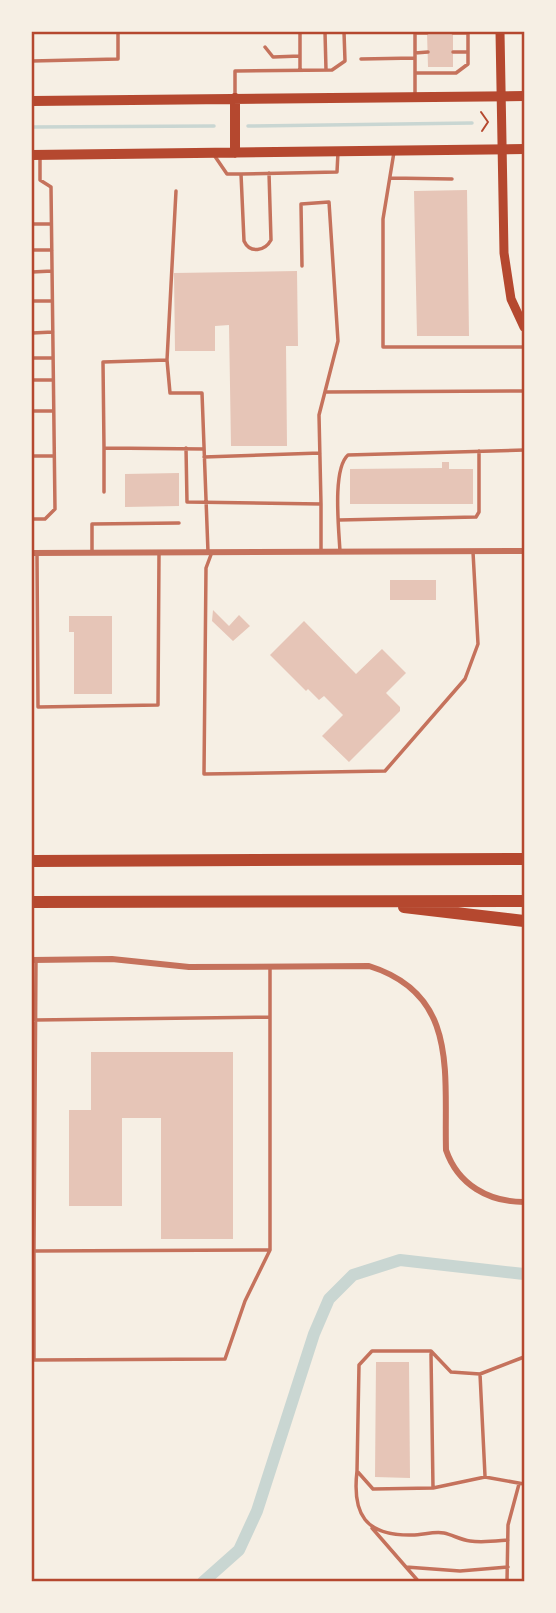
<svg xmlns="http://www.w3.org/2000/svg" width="556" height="1613" font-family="'Source Sans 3',sans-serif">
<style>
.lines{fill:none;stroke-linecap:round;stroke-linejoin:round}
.stream{stroke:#c9d6d2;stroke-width:3.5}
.canal{stroke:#c9d6d2;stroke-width:12}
.building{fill:#e6c5b7}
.path{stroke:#b5482f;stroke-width:2}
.service{stroke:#c5725c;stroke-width:3.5}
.minor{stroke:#c5725c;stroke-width:6}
.secondary{stroke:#b5482f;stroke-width:9}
.primary{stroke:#b5482f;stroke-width:10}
.motorway{stroke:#b5482f;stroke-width:12}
.neatline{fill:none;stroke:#b5482f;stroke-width:2.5}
</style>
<rect width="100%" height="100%" fill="#f6efe4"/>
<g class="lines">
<!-- stream -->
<path class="stream" d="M248,126L472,123
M32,127L214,126"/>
<!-- canal -->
<path class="canal" d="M203,1582L239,1550L257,1511L314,1334L329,1299L353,1275L400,1260L524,1274"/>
</g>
<!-- building -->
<path class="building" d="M427,32H453V67H428Z
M467,190L469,336H417L414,191Z
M297,271L298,346H286L287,446H231L229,325L215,326V351H175L174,273Z
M442,462H449V469H473V504H350V469L442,468Z
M179,473V506L125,507V474Z
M390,580H436V600H390Z
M213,610L229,626L239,615L250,626L233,641L212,621Z
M69,616H112V694H74V632H69Z
M304,621L356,674L382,649L406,673L386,693L400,707V711L349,762L322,736L343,715L324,696L319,700L308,689L306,691L270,655Z
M91,1052H233V1239H161V1118H122V1206H69V1110H91Z
M376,1362H409L410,1478L375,1477Z"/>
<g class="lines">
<!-- path -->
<path class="path" d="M481,112L488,122L482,131"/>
<!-- service -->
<path class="service" d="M300,32V70
M325,32L326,70
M415,33H427
M453,33H468
M265,47L273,57L300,56
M453,52H468
M415,53L428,52
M361,59L415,58
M32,61L118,59V32
M415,73H456L468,64V32
M415,95V32
M235,96V71L332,70L345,61L344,32
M394,152L383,219V347H524
M214,155L227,174H241L337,172L338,152
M241,174L244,241C250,254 265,251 271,240L269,173
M390,178L452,179
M32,224H51
M32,250H52
M32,272L52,271
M32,301H52
M32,333L53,332
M32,358H53
M167,360L176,191
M32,380H53
M325,392L524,391
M32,411H53
M186,448L187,502L321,504L319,415L338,341L329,202L301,204L302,266
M204,449L104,448L103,362L167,360L170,393H202L208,552
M32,456H54
M204,457L320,453
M104,492V448
M32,519H45L55,509L51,187L40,180V157
M339,520L476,517L479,512V451
M321,551V504
M212,552L206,568L204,774L385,771L465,679L478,644L473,552
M340,552C339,530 332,469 348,455L524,450
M37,553L38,707L158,705L159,554
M92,553V524L179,523
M36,960L34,1251L270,1250V967
M35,1020L269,1017
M34,1251V1360L225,1359L245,1301L270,1250
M431,1354L433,1488
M524,1357L480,1374L451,1372L431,1351H372L359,1365L357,1471L373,1489L433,1488L485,1477L524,1484
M480,1374L485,1476
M357,1471C352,1514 365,1536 412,1535C423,1535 434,1531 444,1533C453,1535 461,1540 470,1541C482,1543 496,1541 508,1540
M372,1528L419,1582
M406,1567L460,1571L508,1567
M507,1582L508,1525L519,1484"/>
<!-- minor -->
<path class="minor" d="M32,553L524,551
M32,960L112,959L189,967L369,966C459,994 444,1072 446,1150C458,1185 489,1202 524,1202"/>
<!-- secondary -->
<path class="secondary" d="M500,32L504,253L511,299L524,327"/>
<!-- primary -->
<path class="primary" d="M235,98V153
M32,101L524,96
M32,155L524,149"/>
<!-- motorway -->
<path class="motorway" d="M32,861L524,859
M32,902L524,901
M404,907L524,921"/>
</g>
<!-- border -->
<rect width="556" height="1613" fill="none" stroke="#f6efe4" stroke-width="66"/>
<rect x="33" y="33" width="490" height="1547" class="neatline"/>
</svg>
